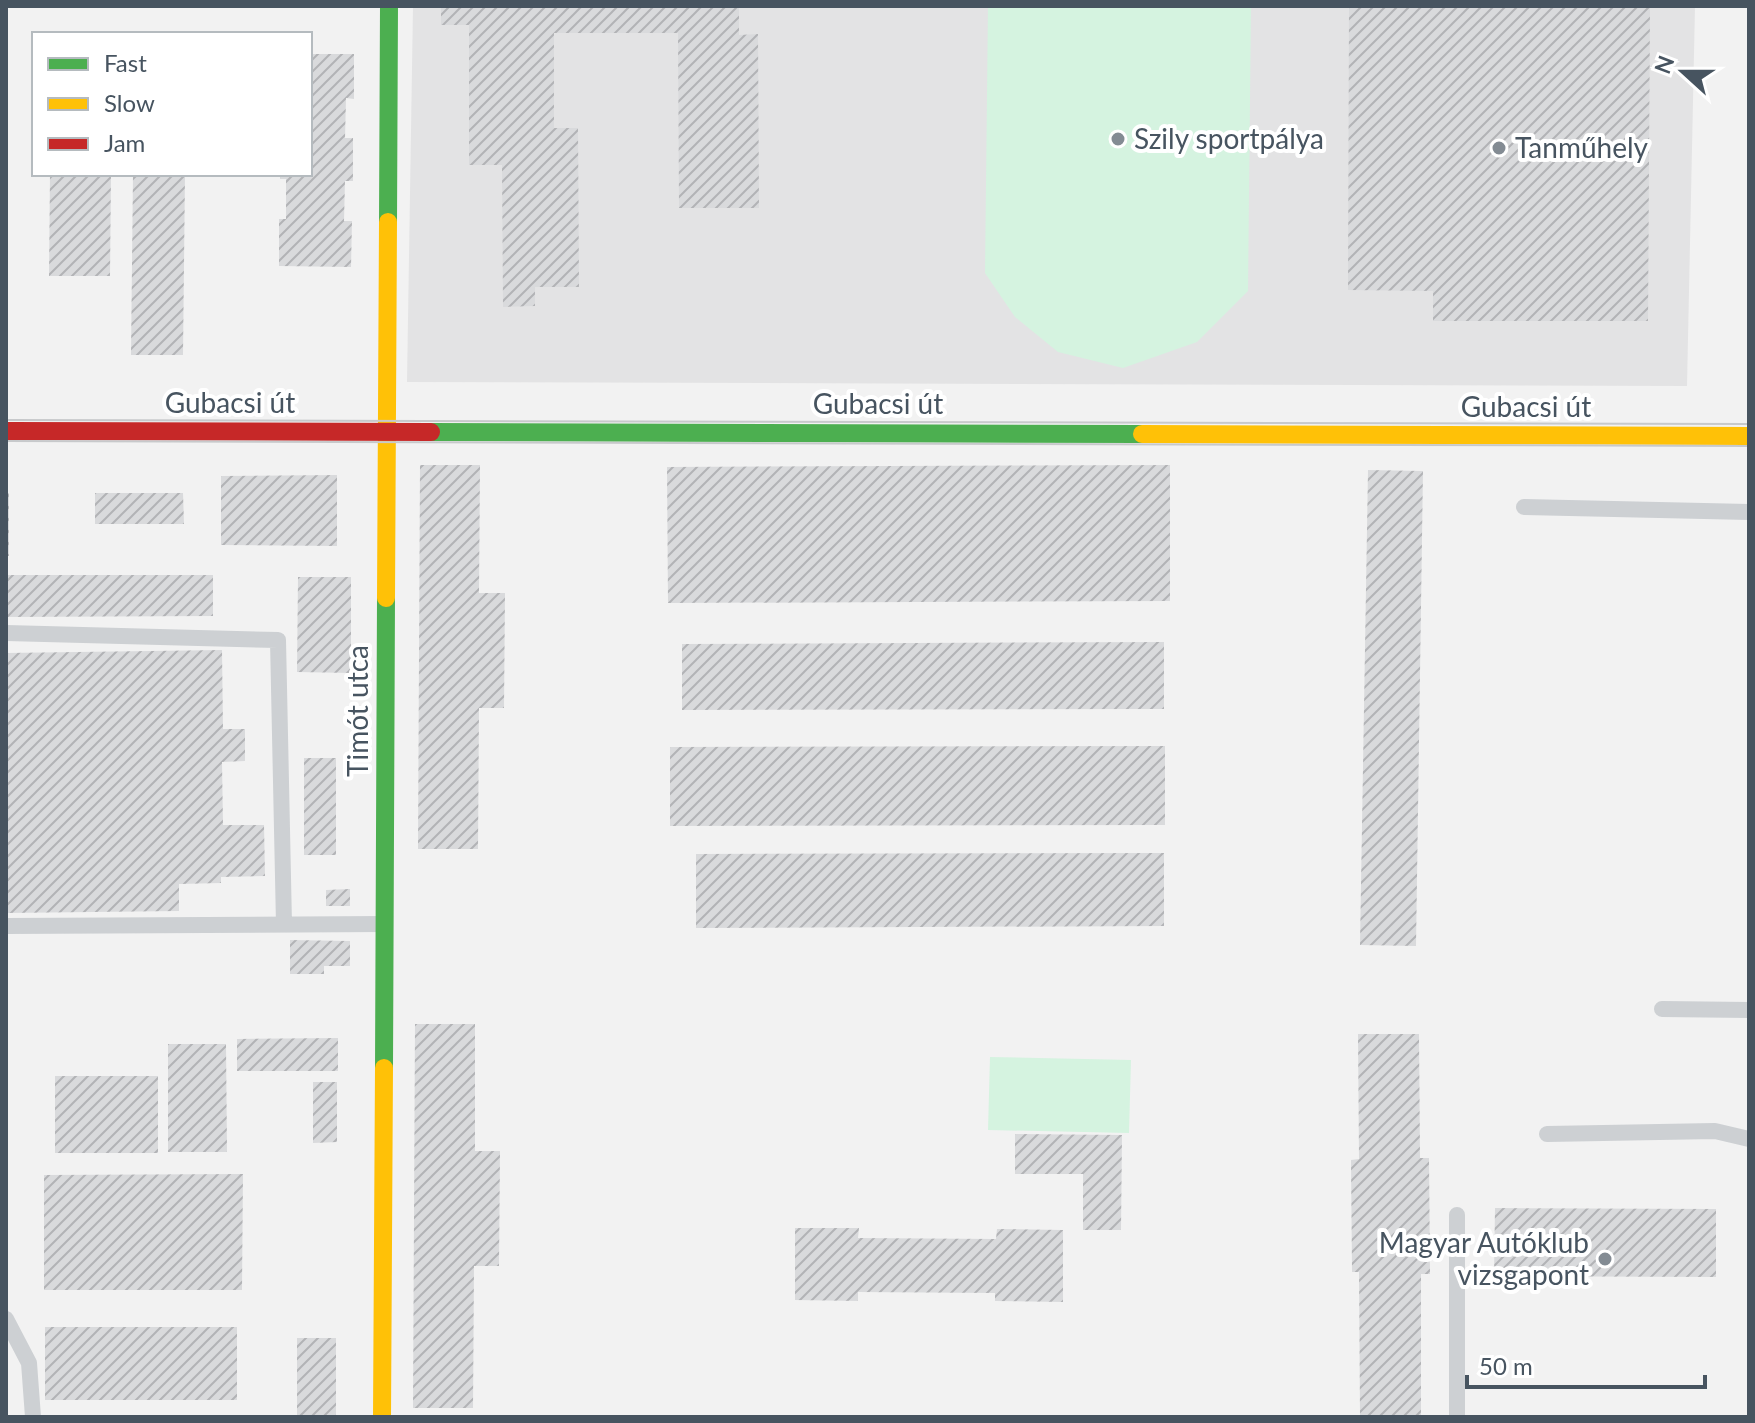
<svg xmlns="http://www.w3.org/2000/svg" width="1755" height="1423" font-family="Lato,sans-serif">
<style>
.education{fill:#e3e3e4}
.garden{fill:#d5f3e0}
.building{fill:url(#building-hatch)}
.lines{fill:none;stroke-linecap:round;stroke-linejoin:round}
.lane{stroke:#cdd0d3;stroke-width:16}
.fast{stroke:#4caf50;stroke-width:18}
.slow{stroke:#ffc107;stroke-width:18}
.jam{stroke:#c62828;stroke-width:18}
.tram{stroke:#c7c9cb;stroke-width:2}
.poi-dot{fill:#838b93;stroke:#fff;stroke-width:3}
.labels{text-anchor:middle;stroke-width:8;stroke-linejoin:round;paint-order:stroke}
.poi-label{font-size:28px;fill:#475460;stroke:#fff;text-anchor:start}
.street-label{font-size:28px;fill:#475460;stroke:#fff}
</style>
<defs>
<pattern id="building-hatch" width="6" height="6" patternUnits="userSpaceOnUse" patternTransform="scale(2)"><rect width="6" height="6" fill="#d9dadc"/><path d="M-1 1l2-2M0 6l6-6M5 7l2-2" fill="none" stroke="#b2b3b6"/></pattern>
</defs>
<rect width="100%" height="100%" fill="#f2f2f2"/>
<!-- education -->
<path class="education" d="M413,6H1695L1687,386L407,382Z"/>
<!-- garden -->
<path class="garden" d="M988,6H1251L1248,291L1197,342L1123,368L1058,352L1015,317L985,273Z
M990,1057L1131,1060L1129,1133L988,1130Z"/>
<!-- building -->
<path class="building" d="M441,6H739V35L758,34L759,208H679L678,33H554V128H578L579,287H535V306L503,307L502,165H469V25H441Z
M1349,6H1650L1648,321H1433V291L1348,290Z
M52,31H112V34H52Z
M310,54H354V99L346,98L345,138H353V181H345L344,221H352L351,267L279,266V219H286V179H280V174H310Z
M50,174H111L110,276H49Z
M133,174H185L183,355H131Z
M420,465H480L479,593H505L504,708H479L478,849H418Z
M1170,465V601L668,603L667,467Z
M1368,470L1423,471L1416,946L1360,945Z
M337,475V546L221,545V476Z
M6,493H9V556H6Z
M95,493H183L184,524H95Z
M6,575H213V616L6,617Z
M298,577H351V673L297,672Z
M1164,642V709L682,710V644Z
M222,650L223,729H245V761L222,762L223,825H264L265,876L221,877V883L179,884V911L6,913V653Z
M1165,746V825L670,826V747Z
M304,758H336V855H304Z
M1164,853V926L696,928V854Z
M350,889V906H326V890Z
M290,940L350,941V966H324V974H290Z
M415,1024H475V1151H500L499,1266H474L473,1408H413Z
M1358,1034H1419L1420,1158H1429L1430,1274H1421V1417H1360L1359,1272H1352L1351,1160L1359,1159Z
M338,1038V1071H237V1039Z
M168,1044H226L227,1152H168Z
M55,1076H158V1153H55Z
M313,1082H337V1142L313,1143Z
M1015,1134L1122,1135L1121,1230H1083V1174H1015Z
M243,1174L242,1290H44V1175Z
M1495,1208L1716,1209V1277L1494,1276Z
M795,1228H859L858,1238L996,1239L997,1229L1063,1230V1302L995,1301V1293L858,1292V1301L795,1300Z
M45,1327H237V1400H45Z
M297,1338H336V1417H297Z"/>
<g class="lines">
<!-- lane -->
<path class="lane" d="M1524,507L1749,512
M6,633L278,640L284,924
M6,926L384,924
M1662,1009L1749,1010
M1547,1134L1715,1131L1749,1139
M1457,1215V1417
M6,1319L29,1363L33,1417"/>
<!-- fast -->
<path class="fast" d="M388,222L389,6
M431,432L1142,434
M384,1068L386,598"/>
<!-- slow -->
<path class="slow" d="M1142,434L1749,436
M386,598L388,222
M382,1417L384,1068"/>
<!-- jam -->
<path class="jam" d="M6,431L431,432"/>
<!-- tram -->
<path class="tram" d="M6,420L1749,424
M6,441L1749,446"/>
</g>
<!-- markers -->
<g class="poi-dot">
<circle cx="1118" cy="139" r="8"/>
<circle cx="1499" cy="148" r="8"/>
<circle cx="1605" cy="1259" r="8"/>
</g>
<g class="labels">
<!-- poi labels -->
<g class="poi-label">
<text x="1134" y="149">Szily sportpálya</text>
<text x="1515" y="158">Tanműhely</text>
<text x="1589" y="1253" text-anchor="end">Magyar Autóklub<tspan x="1589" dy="32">vizsgapont</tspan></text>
</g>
<!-- street labels -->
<g class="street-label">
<text x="230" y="413">Gubacsi út</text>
<text x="878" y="414">Gubacsi út</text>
<text x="1526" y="417">Gubacsi út</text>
<text transform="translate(358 711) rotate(-90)" y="10">Timót utca</text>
</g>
</g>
<!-- border -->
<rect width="1755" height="1423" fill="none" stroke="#475460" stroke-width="16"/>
<!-- legend -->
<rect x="32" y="32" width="280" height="144" fill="#ffffff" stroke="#b5bbbf" stroke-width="2"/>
<rect x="48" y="58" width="40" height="12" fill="#4caf50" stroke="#b5bbbf" stroke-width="2"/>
<text x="104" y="72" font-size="24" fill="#475460">Fast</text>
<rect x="48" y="98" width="40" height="12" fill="#ffc107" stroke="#b5bbbf" stroke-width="2"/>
<text x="104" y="112" font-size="24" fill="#475460">Slow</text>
<rect x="48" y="138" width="40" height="12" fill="#c62828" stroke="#b5bbbf" stroke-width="2"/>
<text x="104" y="152" font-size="24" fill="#475460">Jam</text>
<!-- north arrow -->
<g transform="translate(1683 72) rotate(291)" stroke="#ffffff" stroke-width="6" paint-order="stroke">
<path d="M0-6L14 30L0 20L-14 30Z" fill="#475460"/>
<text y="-12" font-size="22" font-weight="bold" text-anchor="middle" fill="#475460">N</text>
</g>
<!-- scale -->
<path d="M1467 1375v12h238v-12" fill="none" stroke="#475460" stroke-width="4"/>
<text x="1479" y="1375" font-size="24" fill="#475460" stroke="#ffffff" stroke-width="6" paint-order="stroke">50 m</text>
</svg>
